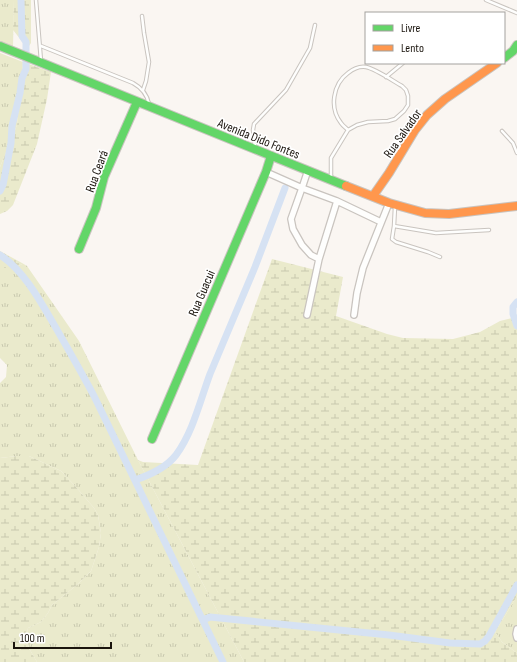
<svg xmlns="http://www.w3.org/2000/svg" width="517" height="662" font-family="'Sofia Sans Condensed',sans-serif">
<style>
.grass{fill:url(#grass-tufts)}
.wetland{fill:url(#wetland-marsh)}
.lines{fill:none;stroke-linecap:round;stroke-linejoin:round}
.canal{stroke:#d6e2f3;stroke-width:7}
.lane-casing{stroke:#c9c4bf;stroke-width:4.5}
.street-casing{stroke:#c9c4bf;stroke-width:8}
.fast-casing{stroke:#c9c4bf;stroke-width:10}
.slow-casing{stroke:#c9c4bf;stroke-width:10}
.lane{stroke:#fefefd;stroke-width:2.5}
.street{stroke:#fefefd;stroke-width:5.5}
.fast{stroke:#63d668;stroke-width:8}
.slow{stroke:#ff974d;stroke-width:8}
.labels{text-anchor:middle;stroke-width:3.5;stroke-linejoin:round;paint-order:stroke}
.street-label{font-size:13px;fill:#1a140d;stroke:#fff}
</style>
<defs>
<pattern id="grass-tufts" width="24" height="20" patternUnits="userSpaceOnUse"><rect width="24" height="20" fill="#eaeacc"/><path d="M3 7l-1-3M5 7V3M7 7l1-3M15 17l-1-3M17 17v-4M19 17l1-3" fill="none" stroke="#c8c8ae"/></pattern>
<pattern id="wetland-marsh" width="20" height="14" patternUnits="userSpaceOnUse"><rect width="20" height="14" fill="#eaeacc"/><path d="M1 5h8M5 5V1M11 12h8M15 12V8" fill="none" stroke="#c8c8ae"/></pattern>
</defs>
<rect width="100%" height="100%" fill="#faf6f2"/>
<!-- grass -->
<path class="grass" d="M0,0H14L13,47L0,42Z
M0,53L23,62L17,125L0,167Z
M22,263L27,266L79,341L138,460L244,662H37L30,650L26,638L28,628L41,622L48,613L52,605L78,584L91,571L99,547L101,533L98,515L94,508L76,487L61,471L29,456H17L0,458V383L6,377L7,365L0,358V268H15L22,264Z
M517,596V653L502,642L495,632Z"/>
<!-- wetland -->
<path class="wetland" d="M14,0H31V43L29,46L25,45L13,30Z
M23,62L51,72L47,99L37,144L13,205L7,211L0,214V167L17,125Z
M0,251L22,263V264L15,268H0Z
M272,259L343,277L336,316L387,334L403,338L453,339L480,332L500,321L512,318L517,321V596L495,632L502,642L517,653V662H244L138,460L143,462L198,465Z
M17,456H29L61,471L76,487L94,508L98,515L101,533L99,547L91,571L78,584L52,605L48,613L41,622L28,628L26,639L30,650L37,662H0V458Z"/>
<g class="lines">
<!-- canal -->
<path class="canal" d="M0,191L3,185L11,143L12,126L20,93L22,78L26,69V42L22,36L21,0
M0,255C24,270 42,304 56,328C69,351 83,375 95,398L223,662
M517,302L513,307V314L517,326
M135,480C150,475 166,468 176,455C193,432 200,401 210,374C225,338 240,303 255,267C265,241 275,214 285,188
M203,620L210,617L389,635L450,643L480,644L485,641L489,636L517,585"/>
<!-- lane casing -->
<g class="lane-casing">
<path id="lane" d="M36,0L41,61
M486,0L517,13
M142,16L144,33L149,62L146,81L143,90
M41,46L133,83C142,88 147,94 149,104
M386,77L403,63
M502,131L513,143L517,153
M255,147L253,130L254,124L286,90L310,48L313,34L315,25
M331,178V158L348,130L357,125L368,122L388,121L395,119L404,111L408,105V96L406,90L402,86C393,81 376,69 366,67C360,66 353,69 348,73C333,84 329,108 341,123C343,126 346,128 348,130
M395,207L394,226L436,233L489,230
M394,226L392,239L396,242L428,252L440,257"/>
</g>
<!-- street casing -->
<g class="street-casing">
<path id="street" d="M308,170L302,188L291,219L293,229L302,245L311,255L319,259
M266,172L302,188L337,201L381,222
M307,315L319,259L337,201
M354,315L357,293L363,268L389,203
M517,629L516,634L517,638"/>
</g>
<!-- fast casing -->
<g class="fast-casing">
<path id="fast" d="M0,46L346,186
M504,58L513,51L517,45
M79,249L96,208L104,177L137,102
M152,439L266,172L271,156"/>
</g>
<!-- slow casing -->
<g class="slow-casing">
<path id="slow" d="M346,186L389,203L425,213L449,214L517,206
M373,196L389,173L415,130L427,115L445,99L497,63"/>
</g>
<!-- lane -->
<use href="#lane" class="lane"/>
<!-- street -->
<use href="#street" class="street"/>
<!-- fast -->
<use href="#fast" class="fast"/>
<!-- slow -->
<use href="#slow" class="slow"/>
</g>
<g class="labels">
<!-- street labels -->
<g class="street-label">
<text transform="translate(402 133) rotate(-55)" y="5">Rua Salvador</text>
<text transform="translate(259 138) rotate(22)" y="5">Avenida Dido Fontes</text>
<text transform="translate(96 171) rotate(-70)" y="5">Rua Ceará</text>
<text transform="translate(201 293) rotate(-67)" y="5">Rua Guacui</text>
</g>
</g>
<!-- legend -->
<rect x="365" y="12" width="140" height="52" fill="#ffffff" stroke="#a3a19e"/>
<rect x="373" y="25" width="20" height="6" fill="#63d668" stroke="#a3a19e"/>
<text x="401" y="32" font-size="12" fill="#1a140d">Livre</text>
<rect x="373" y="45" width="20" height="6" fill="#ff974d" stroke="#a3a19e"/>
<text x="401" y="52" font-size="12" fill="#1a140d">Lento</text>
<!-- scale -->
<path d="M14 642v6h97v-6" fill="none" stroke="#1a140d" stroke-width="2"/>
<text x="20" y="642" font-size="12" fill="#1a140d" stroke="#ffffff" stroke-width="3" paint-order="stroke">100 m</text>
</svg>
